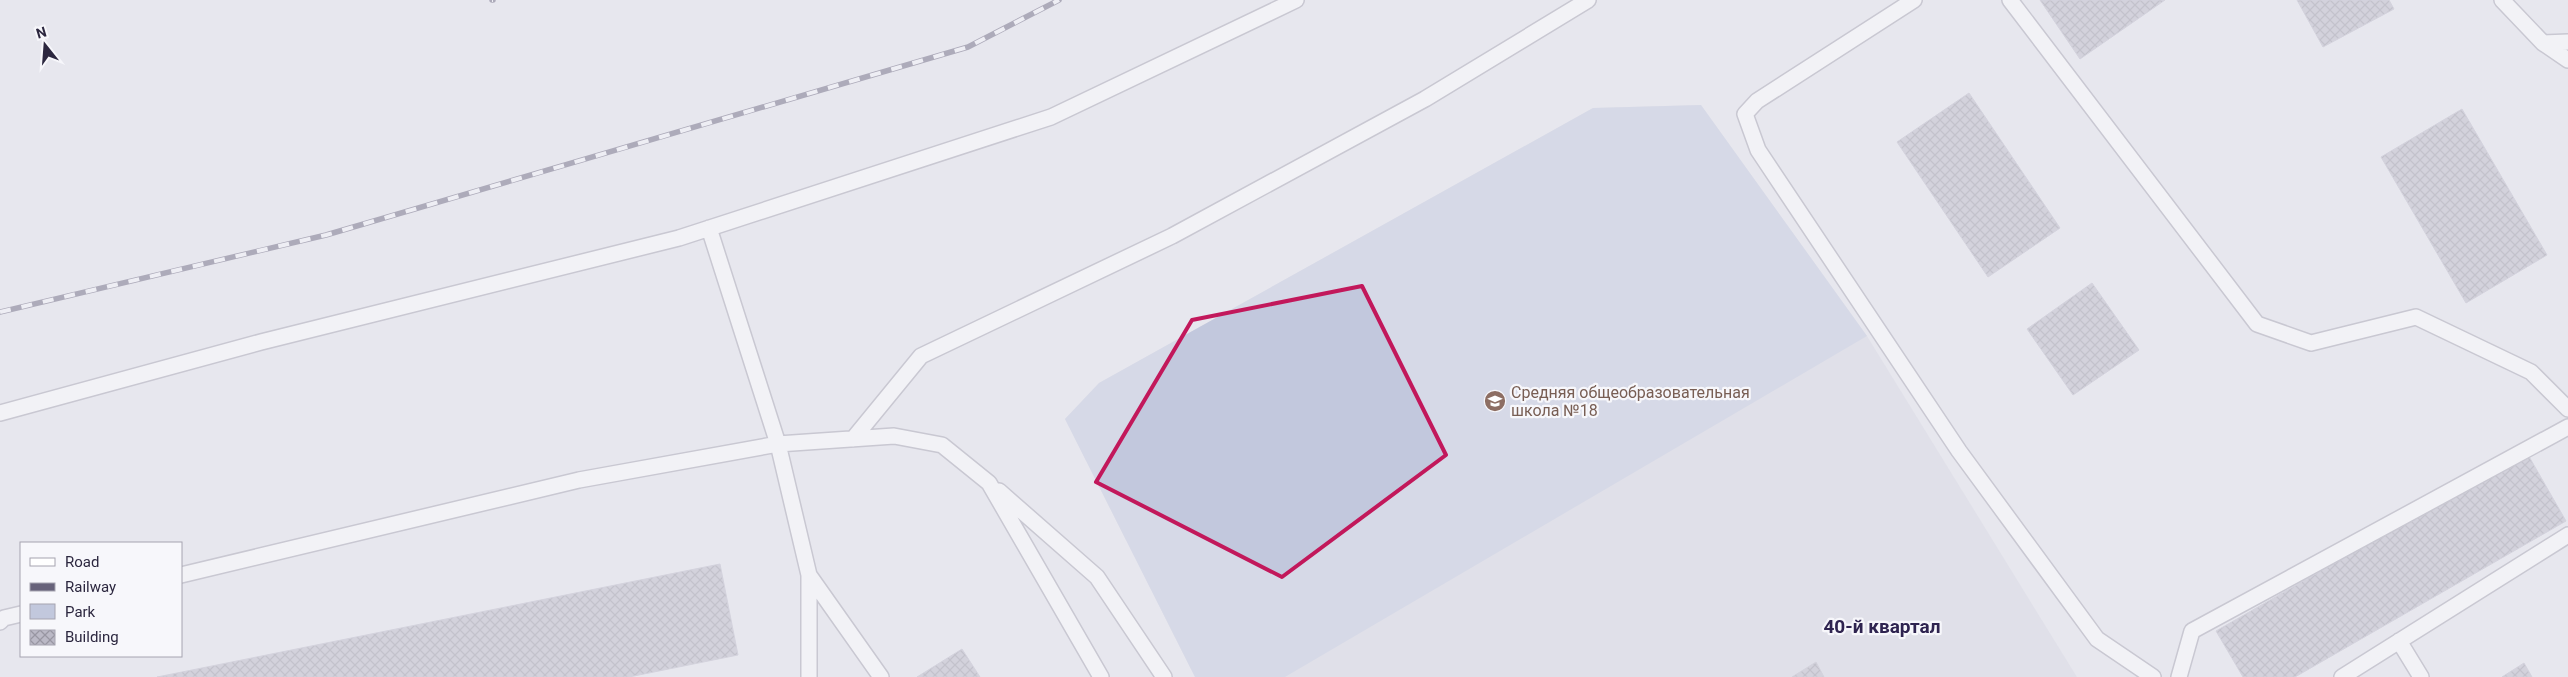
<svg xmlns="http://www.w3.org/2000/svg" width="2568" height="677" font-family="Roboto,sans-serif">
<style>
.built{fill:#d8d8e2}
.green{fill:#c2c8dd}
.building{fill:url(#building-cross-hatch);stroke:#bbb9c7}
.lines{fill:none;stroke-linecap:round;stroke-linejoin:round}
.minor-casing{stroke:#a4a2af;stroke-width:18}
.minor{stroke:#fff;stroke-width:15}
.rail-casing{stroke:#67627a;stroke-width:5.5}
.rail{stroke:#f7f7fb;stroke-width:4;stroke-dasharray:11;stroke-linecap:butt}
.marked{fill:none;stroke:#c2185b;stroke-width:4;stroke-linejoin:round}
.labels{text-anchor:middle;stroke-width:4.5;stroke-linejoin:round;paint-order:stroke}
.education-label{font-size:16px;fill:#785e54;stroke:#f7f7fb;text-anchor:start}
.quarter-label{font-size:19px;font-weight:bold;fill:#2f2450;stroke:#f7f7fb}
</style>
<defs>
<pattern id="building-cross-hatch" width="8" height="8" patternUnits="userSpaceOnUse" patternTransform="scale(1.25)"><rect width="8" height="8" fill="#bbb9c6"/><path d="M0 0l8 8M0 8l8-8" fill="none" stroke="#9896a2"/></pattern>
</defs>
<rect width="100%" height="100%" fill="#e7e7ee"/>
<!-- built -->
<path class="built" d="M1701,105L1867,336L2077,677H1195L1065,419L1099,383L1593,108Z"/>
<!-- green -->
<path class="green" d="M1701,105L1867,336L1285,677H1195L1065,419L1099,383L1593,108Z"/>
<!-- building -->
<path class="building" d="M2040,0H2165L2080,59Z
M2297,0H2389L2394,9L2323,47Z
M1969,93L2060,228L1988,277L1897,142Z
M2462,109L2547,255L2466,303L2381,157Z
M2092,283L2139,350L2073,395L2027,329Z
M2527,453L2566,521L2295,677H2243L2216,631Z
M720,564L738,655L629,677H157Z
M962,649L980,677H917Z
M1816,662L1824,677H1792Z
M2524,663L2532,677H2502Z"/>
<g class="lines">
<!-- minor casing -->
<g class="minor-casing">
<path id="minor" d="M1914,0L1757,101L1745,114L1758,150L1959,451L2097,639L2153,677
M2010,0L2257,324L2311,343L2416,317L2531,372L2568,409
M2502,0L2543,43L2568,60
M2543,43L2568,42
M709,228L778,444L809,575V677
M0,413L261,342L679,238L1051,117L1296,0
M853,439L921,356L1172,236L1425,99L1588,0
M999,491L1097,577L1164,677
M181,575L579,480L778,444L894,436L942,445L989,483L1101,677
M809,575L881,677
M0,622L4,618L21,614
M2399,641L2421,677
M2179,677L2192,631L2568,427
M2342,677L2568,535"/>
</g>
<!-- minor -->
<use href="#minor" class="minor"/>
<!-- rail casing -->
<g class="rail-casing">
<path id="rail" d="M492,0H493
M0,312L326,235L968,47L1059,0"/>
</g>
<!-- rail -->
<use href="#rail" class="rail"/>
</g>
<!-- marked area -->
<path d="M0 0H2568V677H0ZM1362,286L1446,455L1282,577L1096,482L1192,320Z" fill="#e7e7ee" fill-opacity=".55" fill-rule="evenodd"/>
<path class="marked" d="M1362,286L1446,455L1282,577L1096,482L1192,320Z"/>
<!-- icons -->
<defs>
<g id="school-disc" transform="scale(1.125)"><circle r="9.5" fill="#8d6e63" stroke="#f7f7fb"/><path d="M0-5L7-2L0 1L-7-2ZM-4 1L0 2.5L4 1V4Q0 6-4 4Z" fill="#fff"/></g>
</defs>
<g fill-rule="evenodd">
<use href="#school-disc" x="1495" y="401"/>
</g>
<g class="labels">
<!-- education labels -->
<g class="education-label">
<text x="1511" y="398">Средняя общеобразовательная<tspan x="1511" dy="18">школа №18</tspan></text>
</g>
<!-- quarter labels -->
<g class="quarter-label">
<text x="1882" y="633">40-й квартал</text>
</g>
</g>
<!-- legend -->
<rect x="20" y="542" width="162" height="115" fill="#f7f7fb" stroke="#a6a4b0"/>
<rect x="30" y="558" width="25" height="8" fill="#ffffff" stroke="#a6a4b0"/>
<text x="65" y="567" font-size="15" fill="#2c273f">Road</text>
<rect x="30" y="583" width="25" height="8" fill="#67627a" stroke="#a6a4b0"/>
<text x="65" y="592" font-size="15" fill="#2c273f">Railway</text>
<rect x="30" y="604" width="25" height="15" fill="#c2c8dd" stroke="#a6a4b0"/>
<text x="65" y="617" font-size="15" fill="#2c273f">Park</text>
<rect x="30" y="630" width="25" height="15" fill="url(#building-cross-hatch)" stroke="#a6a4b0"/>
<text x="65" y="642" font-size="15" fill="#2c273f">Building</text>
<!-- north arrow -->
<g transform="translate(45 45) rotate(343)" stroke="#f7f7fb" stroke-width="4" paint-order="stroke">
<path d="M0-4L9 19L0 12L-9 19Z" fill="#2c273f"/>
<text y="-8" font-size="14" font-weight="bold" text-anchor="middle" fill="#2c273f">N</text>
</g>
</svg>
